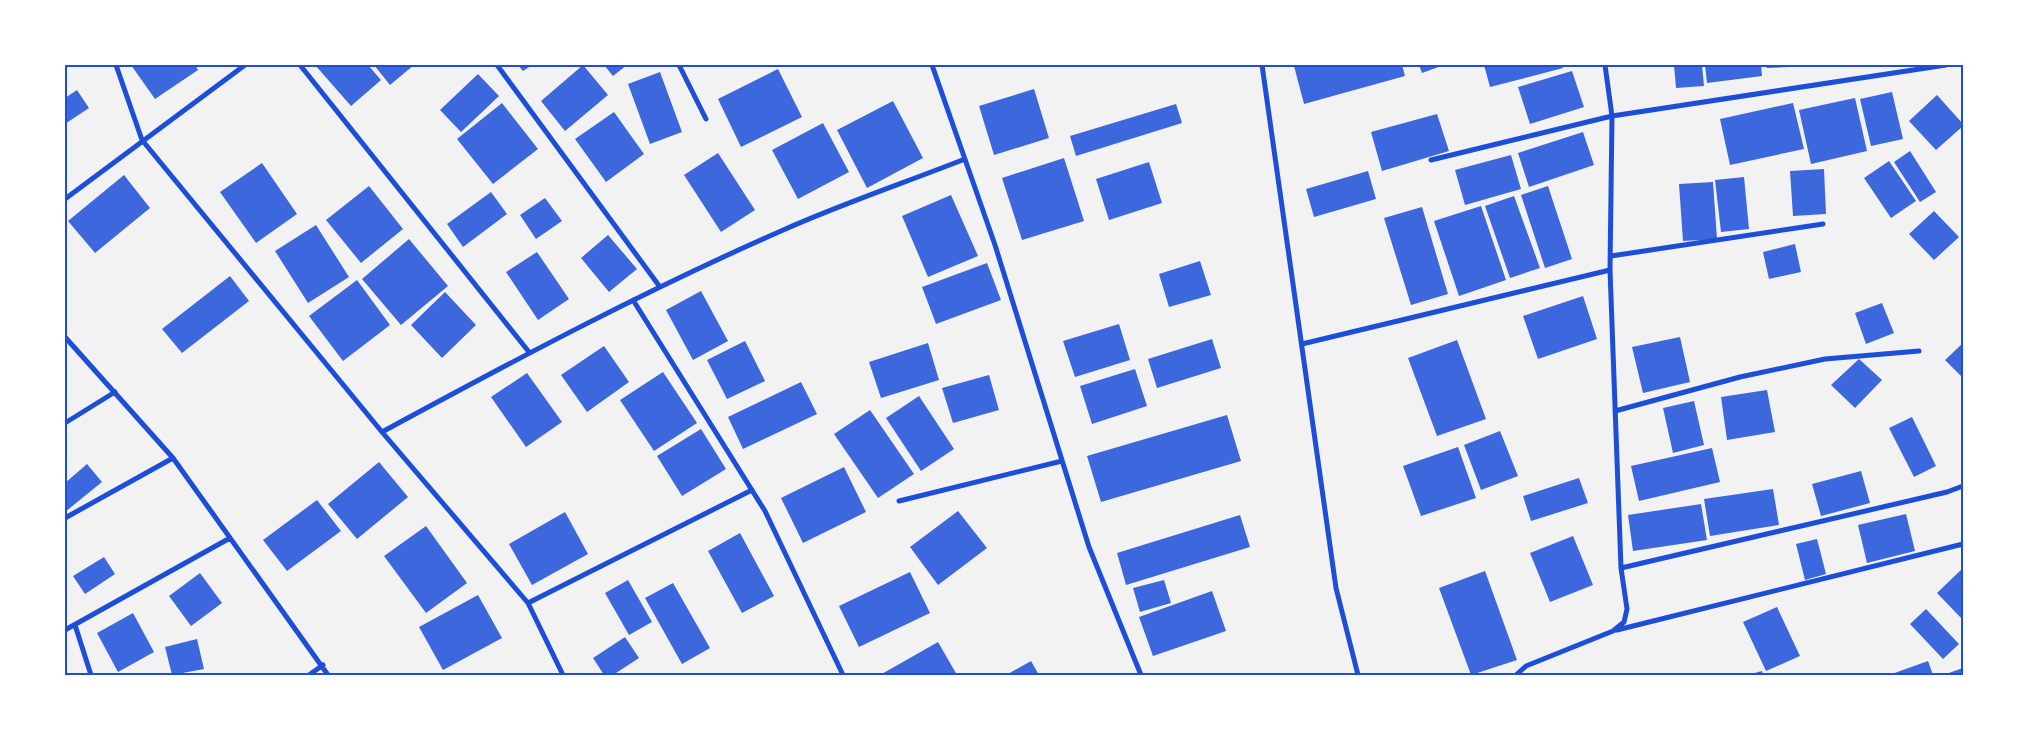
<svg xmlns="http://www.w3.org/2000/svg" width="2028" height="740" font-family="Lato,sans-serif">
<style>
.building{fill:#3d67dc}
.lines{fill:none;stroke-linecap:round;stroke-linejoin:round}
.minor{stroke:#1d4ed8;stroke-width:5}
.neatline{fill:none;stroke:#1d4ed8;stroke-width:2}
</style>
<rect width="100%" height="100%" fill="#f2f2f2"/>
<!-- building -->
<path class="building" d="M131,65H195L198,70L155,99Z
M315,65H368L381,80L351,106Z
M374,65H414L390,85Z
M518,65H532L523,71Z
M583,65L608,95L565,131L541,101Z
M604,65H627L613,76Z
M1402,65L1405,76L1304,104L1294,66Z
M1419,65H1444L1422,73Z
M1484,65H1562L1563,68L1490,87Z
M1674,65H1702L1704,86L1676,88Z
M1705,65H1761L1762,76L1707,83Z
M1766,65H1788V67L1767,68Z
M778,69L802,117L741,147L718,99Z
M1572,71L1584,107L1530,124L1518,87Z
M660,72L682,132L650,144L628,84Z
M478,74L499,96L461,132L440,110Z
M1034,89L1049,138L994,155L979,106Z
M77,90L89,108L65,124V98Z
M1892,92L1903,139L1871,146L1860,99Z
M1937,95L1963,124V126L1936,150L1909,121Z
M1855,98L1867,151L1811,164L1799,110Z
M893,101L923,158L867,188L837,130Z
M502,103L538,149L493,184L457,139Z
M1793,103L1804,149L1730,165L1720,119Z
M1176,104L1182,123L1076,156L1070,136Z
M614,112L644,154L606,182L575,139Z
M1437,114L1449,151L1382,171L1371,132Z
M823,123L849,172L798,199L772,150Z
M1583,132L1594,165L1529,187L1518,153Z
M1910,151L1936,192L1920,202L1894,162Z
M718,153L755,210L721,232L684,175Z
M1511,155L1521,189L1465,205L1455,170Z
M1064,158L1084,221L1022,240L1002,178Z
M1889,161L1916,201L1891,218L1864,178Z
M1149,162L1162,203L1109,220L1096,179Z
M262,163L297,214L256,243L220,192Z
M1824,169L1826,214L1793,216L1790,171Z
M1368,171L1376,199L1314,217L1306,189Z
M124,175L150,208L95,253L68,221Z
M1744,177L1749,229L1721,232L1715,180Z
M1713,182L1717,239L1683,241L1679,184Z
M369,186L403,229L361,263L326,220Z
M1548,186L1572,259L1545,268L1521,195Z
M491,192L507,214L463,247L447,224Z
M951,195L978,256L928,277L902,216Z
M1514,196L1540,268L1510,278L1485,206Z
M545,198L562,221L536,239L520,215Z
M1481,206L1506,280L1459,296L1434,221Z
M1422,207L1448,294L1411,305L1384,218Z
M1934,211L1959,237L1934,260L1909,234Z
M316,225L349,277L308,303L275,251Z
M608,235L637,269L609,292L581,258Z
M409,239L448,286L401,325L362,279Z
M1795,244L1801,272L1769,279L1763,252Z
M537,252L569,299L538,320L506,272Z
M1200,261L1211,295L1169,307L1159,274Z
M987,263L1001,300L936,324L922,287Z
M230,276L249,301L182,353L162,329Z
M357,280L390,325L343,361L309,316Z
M701,291L728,341L693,360L666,310Z
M445,292L476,325L442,358L411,325Z
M1583,296L1597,339L1538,359L1523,316Z
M1882,303L1894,333L1866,344L1855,313Z
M1119,324L1130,360L1075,377L1063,341Z
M1680,337L1690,382L1643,393L1632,347Z
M1212,339L1221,368L1157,388L1148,359Z
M1457,340L1486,419L1437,436L1408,358Z
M745,341L765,381L727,399L707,360Z
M928,343L939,380L881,398L869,362Z
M1963,343V378L1945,360Z
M604,346L629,382L587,412L561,375Z
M1859,359L1882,380L1855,408L1831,385Z
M1135,369L1147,406L1092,424L1080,386Z
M663,372L697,423L654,451L620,400Z
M527,373L562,422L526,447L491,397Z
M989,375L999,410L953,423L942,388Z
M801,382L817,414L743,449L728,417Z
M1767,390L1775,432L1727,440L1721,397Z
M919,396L954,449L921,471L886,418Z
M1694,401L1704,445L1673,453L1663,408Z
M870,410L914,474L878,498L834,434Z
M1227,415L1241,461L1101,502L1087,456Z
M1912,417L1936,466L1914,477L1889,428Z
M701,429L726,469L682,496L657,456Z
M1500,431L1518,476L1481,490L1464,445Z
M1458,447L1476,498L1421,516L1403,466Z
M1712,448L1720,482L1639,501L1631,466Z
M379,462L408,497L357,539L328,504Z
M87,464L102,482L65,512V483Z
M844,467L866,512L803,543L781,498Z
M1861,471L1870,503L1821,516L1812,484Z
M1579,478L1588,503L1531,521L1523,496Z
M1773,489L1779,525L1710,536L1704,499Z
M317,500L341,531L287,571L263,540Z
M1701,504L1707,540L1633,551L1628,515Z
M958,511L987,548L938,585L910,547Z
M565,512L588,554L532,585L509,544Z
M1906,514L1915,551L1867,563L1858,525Z
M1240,515L1250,547L1126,585L1117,553Z
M426,526L467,583L426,613L384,556Z
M740,533L774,596L742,613L708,551Z
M1573,536L1593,585L1550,602L1530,553Z
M1817,539L1826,574L1805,580L1796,544Z
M104,557L115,574L85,594L73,576Z
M1963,568V620L1937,593Z
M1485,571L1517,660L1471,675L1439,588Z
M910,572L930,613L859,647L839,606Z
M200,573L222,603L191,626L169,596Z
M628,580L652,622L629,635L605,593Z
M1164,580L1171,603L1140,612L1133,588Z
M673,583L710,648L682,664L645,598Z
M1212,591L1226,631L1153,656L1139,617Z
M478,595L502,638L443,670L419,627Z
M1777,607L1800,656L1766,671L1743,622Z
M1926,609L1959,644L1943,659L1910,624Z
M133,613L154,652L118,672L97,633Z
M625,637L639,658L613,675H604L593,658Z
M197,639L204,669L172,675L165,647Z
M938,642L957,675H880Z
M1031,661L1039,675H1006Z
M1928,661L1933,675H1889Z
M1963,668V675H1943Z
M1762,671L1763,675H1751V674Z"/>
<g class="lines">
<!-- minor -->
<path class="minor" d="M116,65L142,140L382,432L528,603L563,675
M300,65L529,352
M497,65L660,287
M679,65L706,119
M932,65L995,245L1089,547L1141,675
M1262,65L1336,588L1358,675
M1431,160L1612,116L1946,65
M65,199L245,65
M1611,256L1823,224
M633,300L765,511L843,675
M65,337L173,458L328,675
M1302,344L1610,270
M1615,411L1740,377L1825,359L1919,351
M65,423L115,392
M382,432C513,361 644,291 781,231C841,204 904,183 965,159
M899,501L1062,461
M65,518L173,458
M1621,568L1947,492L1963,486
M528,603L752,490
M75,625L91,675
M65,630L230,538
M1617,630L1963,544
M309,675L323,665
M1516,675L1526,666L1613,631L1624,622L1627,609L1621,568L1610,270L1612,116L1605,65"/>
</g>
<!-- border -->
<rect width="2028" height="740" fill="none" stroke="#ffffff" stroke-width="132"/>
<rect x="66" y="66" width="1896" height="608" class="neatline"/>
</svg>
